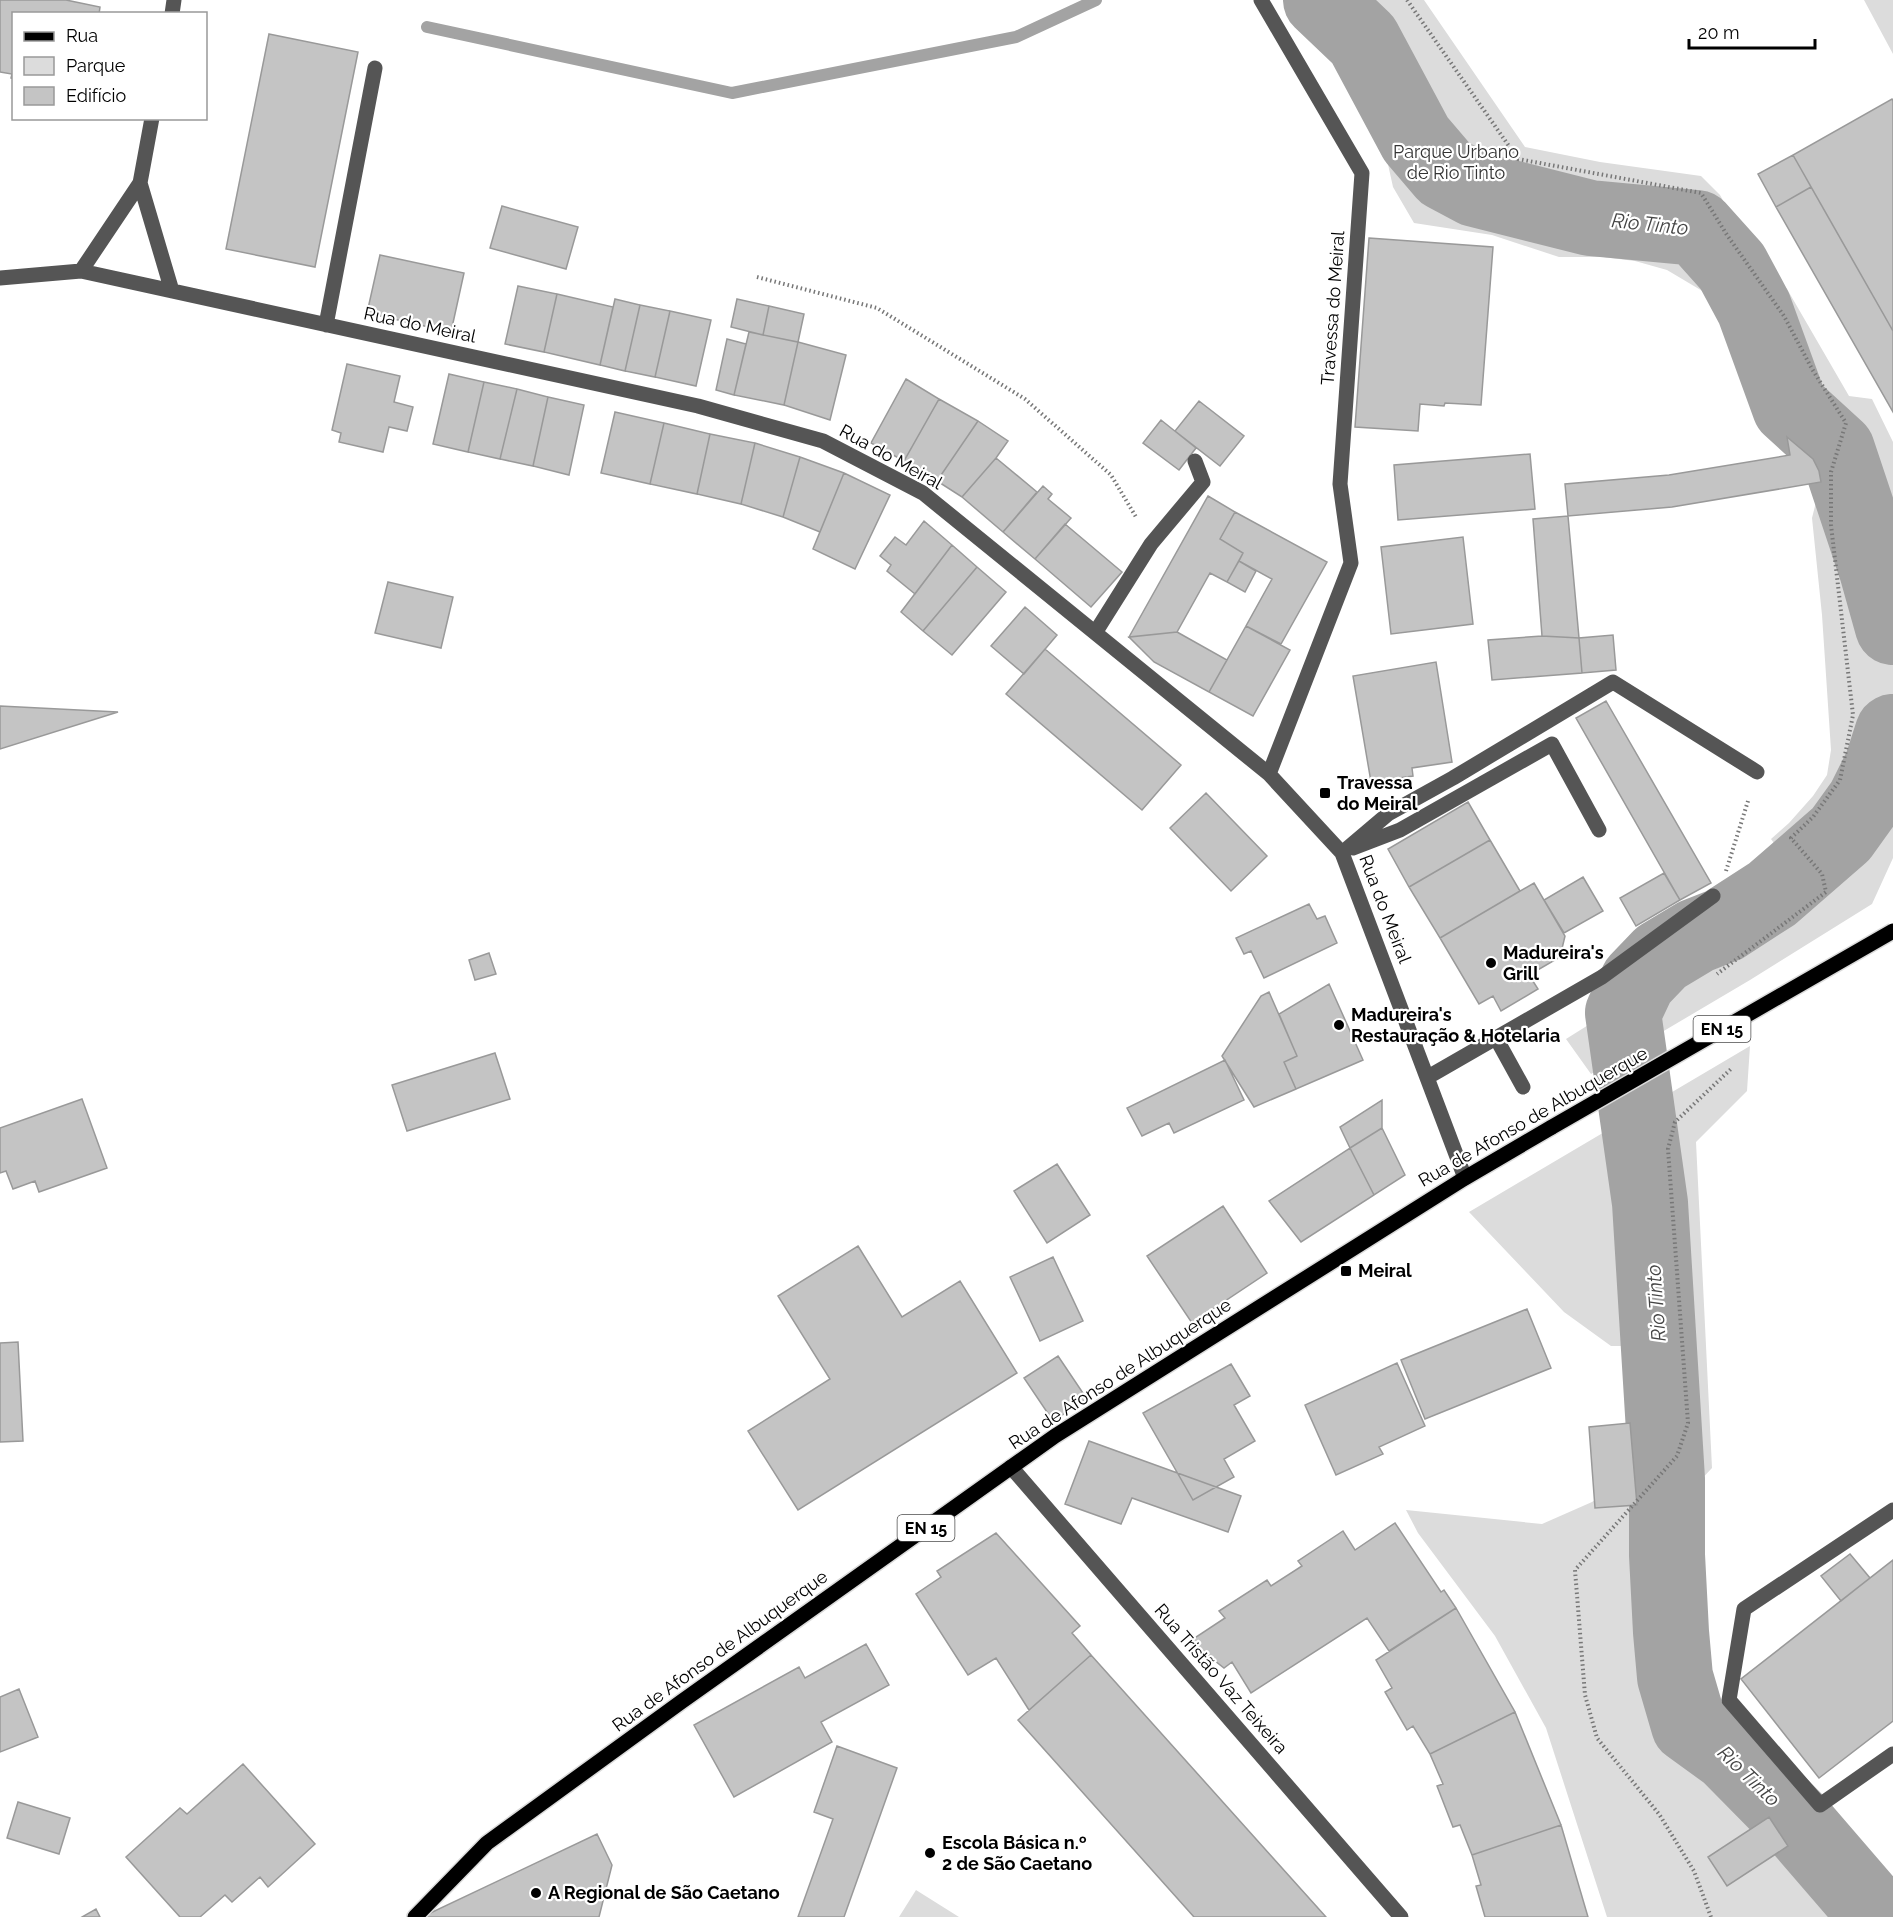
<svg xmlns="http://www.w3.org/2000/svg" width="1893" height="1917" font-family="Raleway,sans-serif">
<style>
.green{fill:#dcdcdc}
.lines{fill:none;stroke-linecap:round;stroke-linejoin:round}
.stream{stroke:#a3a3a3;stroke-width:12}
.river{stroke:#a3a3a3;stroke-width:76}
.building{fill:#c4c4c4;stroke:#999;stroke-width:1.5}
.major-casing{stroke:#dbdbdb;stroke-width:18}
.path{stroke:#777;stroke-width:4;stroke-dasharray:1.5 3;stroke-linecap:butt}
.minor{stroke:#555;stroke-width:15}
.major{stroke:#000;stroke-width:15}
.major-bridge-casing{stroke:#dbdbdb;stroke-width:18;stroke-linecap:butt}
.major-bridge{stroke:#000;stroke-width:15}
.poi-dot{fill:#000;stroke:#fff;stroke-width:2}
.labels{text-anchor:middle;stroke-width:4.5;stroke-linejoin:round;paint-order:stroke}
.shield{fill:#fff;stroke:#4c4c4c;stroke-width:1.5}
.shield-label{font-size:16px;font-weight:bold;fill:#000}
.park-label{font-size:18px;fill:#333;stroke:#fff}
.street-label{font-size:18px;fill:#000;stroke:#fff}
.poi-label{font-size:18px;font-weight:bold;fill:#000;stroke:#fff;text-anchor:start}
.water-label{font-size:20px;font-style:italic;fill:#444;stroke:#fff}
</style>
<rect width="100%" height="100%" fill="#fff"/>
<!-- green -->
<path class="green" d="M1286,0H1424L1525,147L1600,162L1701,176L1720,195L1749,248L1787,289L1849,396L1872,399L1893,442V858L1872,904L1750,980L1591,1074L1566,1039L1617,1007L1631,979L1646,963L1694,933L1719,922L1738,911L1730,897L1784,857L1771,839L1789,823L1813,796L1827,775L1831,750L1822,615L1812,518L1821,482L1819,471L1813,459L1782,435L1763,398L1756,358L1728,325L1704,292L1667,270L1635,261L1603,257H1559L1492,235L1414,223L1393,187L1378,119L1359,83L1346,72L1326,29L1298,17Z
M1864,0H1893V54Z
M1750,1046L1747,1091L1696,1142L1712,1468L1681,1501L1698,1695L1845,1853L1863,1879L1874,1871L1888,1895L1893,1917H1607L1546,1728L1495,1636L1418,1533L1406,1510L1542,1524L1592,1502L1641,1469L1647,1428L1626,1346H1611L1564,1312L1469,1212Z
M916,1890L959,1917H899Z"/>
<g class="lines">
<!-- stream -->
<path class="stream" d="M427,27L732,93L1016,37L1096,0"/>
<!-- river -->
<path class="river" d="M1321,0L1363,40L1416,139L1445,173L1475,189L1590,218L1697,228L1732,267L1754,308L1790,407L1837,450L1877,570L1893,627
M1878,1917L1797,1823L1729,1754L1689,1725L1675,1677L1671,1632L1667,1555V1479L1650,1203L1623,1013L1638,981L1661,957L1696,936L1724,925L1772,894L1841,834L1864,802L1882,766L1893,732"/>
</g>
<!-- building -->
<path class="building" d="M0,0H66L100,7L99,14H14V79L11,78L12,74L0,72Z
M269,34L358,52L315,267L226,249Z
M1892,99L1893,101V331L1793,155Z
M1793,155L1811,187L1776,207L1758,174Z
M1811,187L1893,331V412L1776,207Z
M502,206L578,227L566,269L490,248Z
M1369,238L1493,247L1481,405L1445,403L1444,406L1420,404L1418,431L1355,427Z
M380,255L464,273L451,332L367,313Z
M518,286L557,294L544,352L505,344Z
M557,294L613,307L600,365L544,352Z
M615,299L640,305L625,371L600,365Z
M737,299L769,306L763,335L731,327Z
M640,305L670,311L655,377L625,371Z
M769,306L804,314L798,342L763,335Z
M670,311L711,320L696,386L655,377Z
M749,332L798,342L784,405L734,395Z
M727,339L746,344L734,395L716,390Z
M798,342L846,355L830,420L784,405Z
M347,364L400,376L394,402L413,407L407,431L389,427L383,452L339,442L341,433L332,430Z
M449,374L484,382L468,452L433,444Z
M906,379L939,399L904,461L871,443Z
M484,382L517,389L500,459L468,452Z
M517,389L548,397L533,466L500,459Z
M548,397L584,405L569,475L533,466Z
M939,399L978,421L937,481L904,461Z
M1199,401L1244,436L1220,466L1175,431Z
M615,412L664,423L650,484L601,473Z
M1161,420L1196,448L1179,470L1143,443Z
M978,421L1008,441L996,458L962,497L937,481Z
M664,423L710,434L697,494L650,484Z
M710,434L755,443L741,504L697,494Z
M1787,437L1813,459L1819,471L1821,482L1672,507L1568,516L1565,484L1669,475L1790,455Z
M755,443L800,457L783,517L741,504Z
M1530,454L1535,509L1398,520L1394,465Z
M800,457L844,473L820,532L783,517Z
M996,458L1037,492L1003,532L962,497Z
M844,473L890,495L855,569L813,549Z
M1043,486L1052,494L1048,499L1071,518L1035,559L1003,532Z
M1208,496L1235,512L1220,539L1243,553L1227,582L1210,573L1177,632L1129,637Z
M1235,512L1327,562L1281,644L1246,626L1272,579L1239,561L1243,553L1220,539Z
M1568,516L1579,638L1542,636L1533,519Z
M924,521L952,545L915,594L887,571L891,565L880,556L895,537L906,545Z
M1065,524L1122,572L1091,607L1035,559Z
M1463,537L1473,624L1391,634L1381,547Z
M952,545L977,567L923,631L901,612Z
M1239,561L1256,571L1245,592L1227,582Z
M977,567L1006,592L952,655L923,631Z
M388,582L453,597L441,648L375,633Z
M1025,607L1057,635L1024,674L991,646Z
M1246,626L1290,650L1253,716L1209,692Z
M1177,632L1227,660L1209,692L1154,662L1129,637Z
M1613,635L1616,670L1582,673L1579,638Z
M1542,636L1579,638L1582,673L1492,680L1488,640Z
M1045,649L1181,765L1142,810L1006,694Z
M1436,662L1452,762L1412,768L1413,776L1371,782L1353,676Z
M1606,701L1711,883L1680,900L1576,718Z
M0,706L118,712L0,749Z
M1206,793L1267,856L1231,891L1170,828Z
M1468,802L1490,840L1409,887L1388,849Z
M1490,840L1520,891L1440,938L1409,887Z
M1664,873L1680,900L1636,926L1620,898Z
M1583,877L1603,911L1564,933L1544,900Z
M1534,883L1565,936L1560,957L1529,975L1538,989L1501,1011L1493,996L1479,1004L1440,938Z
M1309,904L1317,919L1325,916L1337,943L1264,978L1251,951L1244,954L1236,938Z
M489,953L496,974L475,980L469,960Z
M1329,984L1363,1060L1296,1089L1284,1062L1297,1056L1279,1014Z
M1269,992L1297,1056L1284,1062L1296,1089L1254,1107L1222,1056L1261,996Z
M495,1053L510,1099L407,1131L392,1085Z
M1225,1060L1244,1100L1174,1133L1169,1123L1142,1136L1127,1108Z
M82,1099L107,1168L39,1192L35,1181L13,1189L6,1171L0,1173V1128Z
M1382,1100V1128L1350,1148L1340,1127Z
M1382,1128L1405,1175L1374,1195L1350,1148Z
M1350,1148L1374,1195L1301,1242L1269,1201Z
M1057,1164L1090,1215L1047,1243L1014,1191Z
M1223,1206L1267,1273L1192,1323L1147,1256Z
M858,1246L902,1317L960,1281L1017,1373L798,1510L748,1431L830,1379L778,1296Z
M1053,1257L1083,1321L1040,1341L1010,1277Z
M1527,1309L1551,1368L1425,1419L1401,1360Z
M18,1342L23,1441L0,1442V1343Z
M1058,1356L1087,1399L1053,1421L1024,1378Z
M1397,1363L1425,1426L1379,1447L1383,1454L1336,1475L1305,1405Z
M1231,1364L1250,1396L1234,1405L1255,1441L1224,1459L1234,1477L1193,1500L1143,1413Z
M1630,1423L1637,1505L1595,1508L1589,1427Z
M1089,1441L1241,1496L1228,1532L1132,1498L1121,1524L1065,1504Z
M1395,1523L1441,1592L1444,1590L1456,1608L1389,1651L1367,1618L1251,1693L1232,1662L1224,1668L1190,1641L1225,1618L1219,1611L1267,1580L1271,1586L1302,1566L1298,1561L1343,1531L1355,1550Z
M996,1533L1080,1626L1072,1633L1091,1655L1029,1710L996,1658L968,1675L916,1594L941,1577L937,1571Z
M1850,1554L1870,1578L1841,1601L1821,1576Z
M1893,1560V1721L1819,1778L1741,1679Z
M1456,1608L1515,1712L1430,1754L1413,1726L1407,1730L1385,1692L1392,1688L1376,1660Z
M866,1644L889,1685L821,1722L832,1742L734,1797L694,1725L799,1667L805,1678Z
M1091,1655L1326,1917H1194L1018,1720Z
M19,1689L38,1737L0,1752V1697Z
M1515,1712L1561,1825L1472,1855L1460,1825L1453,1827L1437,1786L1443,1784L1430,1754Z
M837,1746L897,1768L844,1917H798L833,1819L814,1812Z
M243,1764L315,1844L268,1887L260,1877L232,1902L225,1895L200,1917H180L126,1857L180,1808L187,1814Z
M18,1802L70,1818L59,1854L7,1838Z
M1769,1817L1788,1846L1727,1886L1708,1857Z
M1561,1825L1588,1917H1485L1476,1886L1481,1885L1472,1855Z
M597,1834L612,1865L599,1917H422Z
M96,1909L100,1917H82Z"/>
<g class="lines">
<!-- major casing -->
<g class="major-casing">
<path id="major" d="M415,1917L487,1843L681,1702L1055,1436L1465,1178L1552,1127"/>
</g>
<!-- path -->
<path class="path" d="M1407,0L1518,159L1701,193L1727,235L1784,316L1812,369L1846,423L1831,472V525L1853,715L1840,780L1813,817L1791,838L1822,874L1826,892L1717,974
M757,277L877,308L1025,399L1111,475L1136,517
M1726,871L1748,801
M1711,1917L1694,1871L1659,1814L1597,1738L1585,1695L1575,1570L1677,1456L1688,1423L1668,1149L1675,1122L1732,1068"/>
<!-- minor -->
<path class="minor" d="M1261,0L1362,173L1340,484L1351,563L1269,774
M172,14L174,0
M140,183L172,291
M81,271L140,183L152,118
M0,278L81,271L698,406L823,441L923,493L1269,774L1342,853L1465,1178
M326,325L375,68
M1095,633L1151,544L1203,482L1195,461
M1353,848L1400,830L1552,744L1599,830
M1342,853L1388,814L1453,778L1613,682L1757,772
M1496,1038L1523,1087
M1428,1077L1602,977L1713,896
M1011,1467L1401,1917
M1893,1510L1744,1609L1729,1700L1820,1805L1893,1754"/>
<!-- major -->
<use href="#major" class="major"/>
<!-- major-bridge casing -->
<g class="major-bridge-casing">
<path id="major-bridge" d="M1552,1127L1893,931"/>
</g>
<!-- major-bridge -->
<use href="#major-bridge" class="major-bridge"/>
</g>
<!-- markers -->
<g class="poi-dot">
<rect x="1319" y="787" width="12" height="12" rx="3"/>
<circle cx="1491" cy="963" r="6"/>
<circle cx="1339" cy="1025" r="6"/>
<rect x="1340" y="1265" width="12" height="12" rx="3"/>
<circle cx="930" cy="1853" r="6"/>
<circle cx="536" cy="1893" r="6"/>
</g>
<g class="labels">
<!-- shield labels -->
<g class="shield">
<rect x="1693.5" y="1016" width="57" height="26" rx="4.5"/>
<rect x="897.5" y="1515" width="57" height="26" rx="4.5"/>
</g>
<g class="shield-label">
<text x="1722" y="1035">EN 15</text>
<text x="926" y="1534">EN 15</text>
</g>
<!-- park labels -->
<g class="park-label">
<text x="1456" y="158">Parque Urbano<tspan x="1456" dy="21">de Rio Tinto</tspan></text>
</g>
<!-- street labels -->
<g class="street-label">
<text transform="translate(1333 308) rotate(-86)" y="6">Travessa do Meiral</text>
<text transform="translate(420 325) rotate(12)" y="6">Rua do Meiral</text>
<text transform="translate(891 457) rotate(29)" y="6">Rua do Meiral</text>
<text transform="translate(1385 909) rotate(69)" y="6">Rua do Meiral</text>
<text transform="translate(1533 1117) rotate(-30)" y="6">Rua de Afonso de Albuquerque</text>
<text transform="translate(1120 1374) rotate(-33)" y="6">Rua de Afonso de Albuquerque</text>
<text transform="translate(720 1651) rotate(-36)" y="6">Rua de Afonso de Albuquerque</text>
<text transform="translate(1221 1679) rotate(49)" y="6">Rua Tristão Vaz Teixeira</text>
</g>
<!-- poi labels -->
<g class="poi-label">
<text x="1337" y="789">Travessa<tspan x="1337" dy="21">do Meiral</tspan></text>
<text x="1503" y="959">Madureira's<tspan x="1503" dy="21">Grill</tspan></text>
<text x="1351" y="1021">Madureira's<tspan x="1351" dy="21">Restauração &amp; Hotelaria</tspan></text>
<text x="1358" y="1277">Meiral</text>
<text x="942" y="1849">Escola Básica n.º<tspan x="942" dy="21">2 de São Caetano</tspan></text>
<text x="548" y="1899">A Regional de São Caetano</text>
</g>
<!-- water labels -->
<g class="water-label">
<text transform="translate(1650 224) rotate(6)" y="7">Rio Tinto</text>
<text transform="translate(1656 1303) rotate(-94)" y="7">Rio Tinto</text>
<text transform="translate(1749 1776) rotate(44)" y="7">Rio Tinto</text>
</g>
</g>
<!-- legend -->
<rect x="12" y="12" width="195" height="108" fill="#ffffff" stroke="#999999" stroke-width="1.5"/>
<rect x="24" y="32" width="30" height="9" fill="#000000" stroke="#999999" stroke-width="1.5"/>
<text x="66" y="42" font-size="18" fill="#000000">Rua</text>
<rect x="24" y="57" width="30" height="18" fill="#dcdcdc" stroke="#999999" stroke-width="1.5"/>
<text x="66" y="72" font-size="18" fill="#000000">Parque</text>
<rect x="24" y="87" width="30" height="18" fill="#c4c4c4" stroke="#999999" stroke-width="1.5"/>
<text x="66" y="102" font-size="18" fill="#000000">Edifício</text>
<!-- scale -->
<path d="M1689 39v9h126v-9" fill="none" stroke="#000000" stroke-width="3"/>
<text x="1698" y="39" font-size="18" fill="#000000" stroke="#ffffff" stroke-width="4.5" paint-order="stroke">20 m</text>
</svg>
